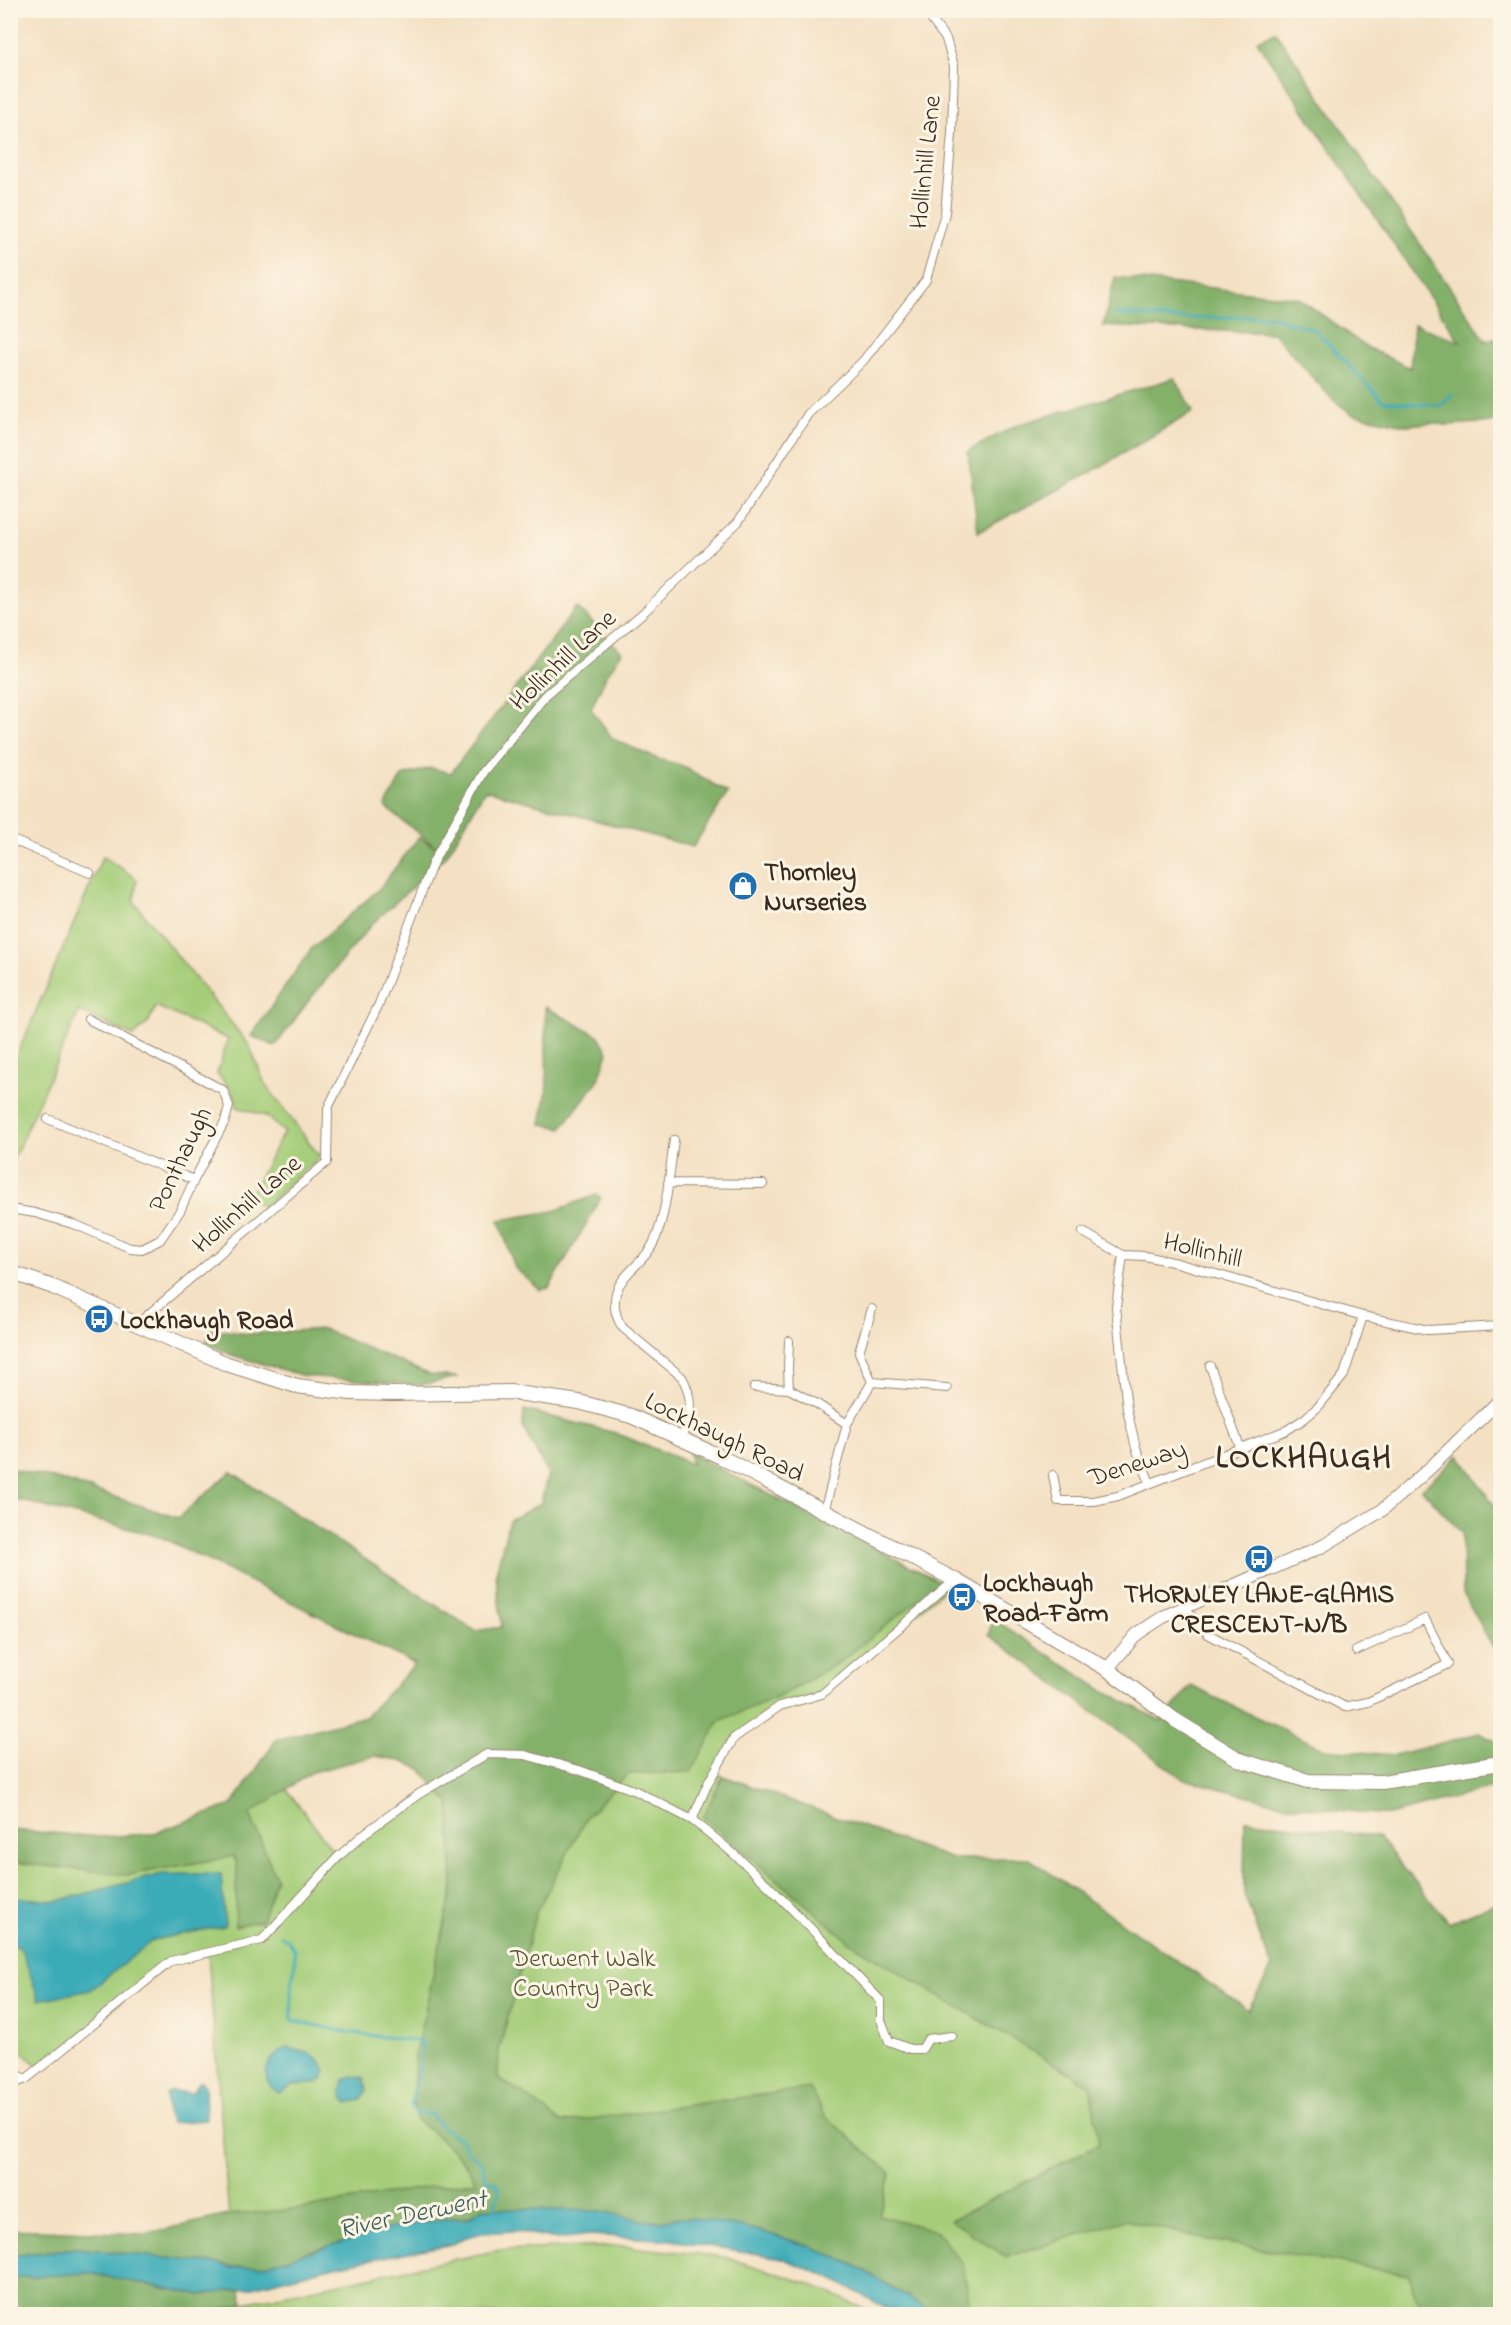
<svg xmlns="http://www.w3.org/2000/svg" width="1511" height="2325" font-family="'Indie Flower',sans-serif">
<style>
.green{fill:#a6ce7a;stroke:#707c4c;stroke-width:1.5}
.forest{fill:#84b16a;stroke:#606e44;stroke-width:1.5}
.water{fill:#3babb7;stroke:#3b6a6a;stroke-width:1.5}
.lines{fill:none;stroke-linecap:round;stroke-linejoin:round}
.stream{stroke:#3babb7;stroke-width:3}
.street-casing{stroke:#988671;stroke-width:10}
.secondary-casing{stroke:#988671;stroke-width:14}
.primary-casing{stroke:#988671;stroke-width:16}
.street{stroke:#fff;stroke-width:8}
.secondary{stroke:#fff;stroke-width:12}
.primary{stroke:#fff;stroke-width:14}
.labels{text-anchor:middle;stroke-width:6;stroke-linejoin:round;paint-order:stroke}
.street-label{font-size:26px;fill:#3b2a1e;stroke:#fcf5e5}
.poi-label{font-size:26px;font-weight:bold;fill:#3b2a1e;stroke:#fcf5e5;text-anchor:start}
.park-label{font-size:26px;fill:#565335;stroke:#fcf5e5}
.water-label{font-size:27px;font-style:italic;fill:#3b5e5b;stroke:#fcf5e5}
.district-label{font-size:32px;font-weight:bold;letter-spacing:1.5px;fill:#3b2a1e;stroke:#fcf5e5}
</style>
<rect width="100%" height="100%" fill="#fcf5e5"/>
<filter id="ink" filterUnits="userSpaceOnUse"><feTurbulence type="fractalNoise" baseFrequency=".0167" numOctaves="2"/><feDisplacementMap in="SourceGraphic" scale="12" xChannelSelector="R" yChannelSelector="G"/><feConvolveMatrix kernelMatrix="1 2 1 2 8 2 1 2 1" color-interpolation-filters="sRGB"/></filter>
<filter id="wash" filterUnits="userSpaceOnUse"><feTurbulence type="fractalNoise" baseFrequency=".008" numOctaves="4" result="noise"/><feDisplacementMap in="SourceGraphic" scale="24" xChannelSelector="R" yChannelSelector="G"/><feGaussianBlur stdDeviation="1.35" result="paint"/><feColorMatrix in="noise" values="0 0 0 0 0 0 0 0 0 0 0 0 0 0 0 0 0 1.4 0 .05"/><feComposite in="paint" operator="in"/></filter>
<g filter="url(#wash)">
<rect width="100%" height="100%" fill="#f4e1c4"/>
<!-- green -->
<path class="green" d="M103,856L137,879L134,902L249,1045L265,1084L320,1157L264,1207L248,1198L284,1132L266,1116L237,1107C236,1093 227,1084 217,1074L228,1039L156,1006L148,1023L133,1036L79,1011L11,1164V1069Z
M524,1410L615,1433L692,1464L689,1453L948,1586L822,1694L780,1706L734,1738L714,1772L723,1776L952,1859L1028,1858L1248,2010L1272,1967L1244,1894L1245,1820L1378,1837L1449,1923L1500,1901V2314H943L875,2279L613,2212L233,2268L208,1954L171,1961L40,2068L11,2041L10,1830L101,1837L152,1834L284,1786L338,1857L434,1785L421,1769L399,1760L375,1756L415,1664L161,1537L11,1498V1469L71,1483L178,1518L231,1472L475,1631L502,1627L496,1573L509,1521L541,1503L548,1474L523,1427Z
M621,2246L725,2257L810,2284L875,2314H208L244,2303L500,2250Z"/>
<!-- forest -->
<path class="forest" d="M1275,31L1486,341L1500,336V433L1497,422L1446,425L1432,423L1405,425L1352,414L1332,399L1273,333L1103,326L1115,277L1299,298L1366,347L1410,368L1414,324L1460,342L1257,41Z
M1175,378L1193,412L1088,474L978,532L968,451L1017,425Z
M577,607L622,652L606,676L591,709L613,739L658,759L683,766L728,793L693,847L485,790L447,855L372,924L310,999L275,1046L251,1036L311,949L379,889L419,837L440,850L385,807L402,776L431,768L451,773Z
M545,1007L599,1036L608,1052L599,1079L562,1128L541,1124L547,1089Z
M596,1195L601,1198L549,1288L540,1290L515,1268L499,1220L554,1211Z
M211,1329L248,1334L323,1329L430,1375L458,1377L421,1385L304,1376L231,1355L206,1342Z
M524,1410L615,1433L692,1464L689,1453L941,1582L841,1661L784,1694L719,1721L691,1772L628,1774L587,1816L536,1913L499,2050L498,2079L521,2092L562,2123L810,2088L826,2117L891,2173L879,2215L936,2231L963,2264L971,2314H943L930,2310L856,2266L813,2247L756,2230L692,2218H674L663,2221H646L600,2211L482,2208C464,2222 463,2215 444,2219C416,2225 387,2231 359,2236C352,2237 345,2242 338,2245C332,2247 326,2245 320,2247C301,2254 284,2262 264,2265C248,2268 234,2269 219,2264L77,2248L11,2256L10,2229L144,2234L228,2215L300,2209L428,2187L476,2182C463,2155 439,2138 416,2119L413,2096L415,2055L453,1887L449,1803L421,1769L399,1760L375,1756L312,1772L250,1814L276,1878L262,1920L235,1926L237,1867L234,1856L128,1875L11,1862V1830L101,1837L152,1834L232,1805L276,1740L366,1716L415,1664L161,1537L11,1498V1469L71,1483L178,1518L231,1472L475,1631L502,1627L496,1573L509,1521L541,1503L548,1474L523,1427Z
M1459,1455L1500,1514V1647H1493L1463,1593L1462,1533L1422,1489Z
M992,1618L1099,1688L1161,1721L1191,1686L1324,1749L1395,1755L1479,1733L1500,1743V1786L1389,1815L1285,1805L1183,1779L989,1635Z
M723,1776L952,1859L1028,1858L1248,2010L1272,1967L1244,1894L1245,1820L1378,1837L1449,1923L1500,1901V2314H1423L1409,2275L1210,2240L1126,2220L1006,2257L951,2220L1099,2144L1090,2085L852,1944L703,1817Z
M69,2273H89L200,2295L240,2289L244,2303L208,2314H11V2278Z"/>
<!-- water -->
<path class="water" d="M162,1874H221L225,1926L153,1940L91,1990L39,2000L21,1949L11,1943V1897L57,1901Z
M288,2048C307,2053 316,2052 326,2070L322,2080L314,2084L293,2085L279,2093C256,2079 267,2057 288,2048Z
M352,2076L364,2078L367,2090L361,2100L348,2103C340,2098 342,2088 344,2080Z
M199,2082H202L205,2086L206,2120L171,2123L168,2117L166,2094L171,2091L192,2093Z
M482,2208L600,2211L646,2221H663L674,2218H692L756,2230L813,2247L856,2266L930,2310L943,2314H898L828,2277L782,2258L671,2240L590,2235L557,2239L514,2231L482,2233L464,2238L453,2244L335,2266L249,2288L200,2295L89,2273L11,2278V2256L77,2248L219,2264L233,2268L265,2265L386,2229L448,2218L464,2219L471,2217Z"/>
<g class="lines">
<!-- stream -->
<path class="stream" d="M1115,314L1177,319L1269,316L1315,330L1383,401L1441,406L1452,394
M281,1936L288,1940L294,1949L295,1963L291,1993L292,2020L346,2032L422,2042L420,2067L411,2105L415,2113L431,2114L439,2124L464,2143L468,2152L483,2163L484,2175L487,2180L495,2183L500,2189L495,2204L496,2214"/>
</g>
</g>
<g filter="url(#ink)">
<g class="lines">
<!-- street casing -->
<g class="street-casing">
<path id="street" d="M10,839L90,873
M48,1119L194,1180
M674,1140C670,1169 666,1225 650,1249C641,1264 621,1275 616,1293C613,1306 615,1317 623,1328L682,1377C694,1399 691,1416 682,1438
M668,1183L763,1184
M10,1209L35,1213L76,1225L130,1248L142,1249L160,1240L180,1211L194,1180L225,1121L229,1106L223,1090L88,1019
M1083,1232L1123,1255
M872,1309L859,1352L872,1382
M136,1325L327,1162L328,1108L379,1004L433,862L483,772L546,695L644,612L738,522L808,414L863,361L926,280L945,213L952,134L954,66L946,39L924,10
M789,1341L788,1369L789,1389L817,1404L847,1424L824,1512
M1210,1366L1240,1447
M754,1387L789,1389
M847,1424L872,1382L947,1388
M1053,1475L1058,1501H1094L1118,1496L1287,1430L1304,1419L1318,1407L1344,1375L1363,1316
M1150,1483L1136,1448L1127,1409L1116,1307L1123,1255L1145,1256L1177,1263L1363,1316L1428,1330L1500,1326
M1183,1607L1208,1634L1345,1707L1368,1702L1448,1664L1425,1619L1356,1651
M692,1820C762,1872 820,1940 881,2001V2020L889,2041L910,2049H922L928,2039L952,2036
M10,2069L24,2079
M10,2085L26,2079L40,2068L171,1961L262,1940L338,1857L365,1833L419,1794L487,1754L525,1755L579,1770L636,1791L692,1820L708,1783L734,1738L780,1706L822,1694L955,1580"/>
</g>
<!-- secondary casing -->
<g class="secondary-casing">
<path id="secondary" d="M1107,1669L1137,1634L1163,1617L1323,1546L1381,1511L1429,1469L1500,1400"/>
</g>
<!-- primary casing -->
<g class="primary-casing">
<path id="primary" d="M10,1272L53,1287L227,1364L297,1386L351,1393L393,1394L510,1392L579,1402L631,1416L721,1457L955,1580L1107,1669L1175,1720L1240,1760L1308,1781L1382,1782L1500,1763"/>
</g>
<!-- street -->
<use href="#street" class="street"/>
<!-- secondary -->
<use href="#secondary" class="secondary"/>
<!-- primary -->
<use href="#primary" class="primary"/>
</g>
</g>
<!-- icons -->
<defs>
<g id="shop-disc" transform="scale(1.5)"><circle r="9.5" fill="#1f6fb2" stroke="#fcf5e5"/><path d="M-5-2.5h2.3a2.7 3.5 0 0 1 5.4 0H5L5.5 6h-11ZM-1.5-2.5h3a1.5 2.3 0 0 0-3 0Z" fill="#fff"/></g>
<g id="bus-disc" transform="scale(1.5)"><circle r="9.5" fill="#1f6fb2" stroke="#fcf5e5"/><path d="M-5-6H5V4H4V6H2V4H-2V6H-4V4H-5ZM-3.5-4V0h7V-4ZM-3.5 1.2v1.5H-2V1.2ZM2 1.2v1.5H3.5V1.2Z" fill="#fff"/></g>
</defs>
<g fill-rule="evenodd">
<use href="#shop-disc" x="743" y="886"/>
<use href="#bus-disc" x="99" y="1319"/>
<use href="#bus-disc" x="1259" y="1559"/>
<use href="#bus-disc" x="962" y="1597"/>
</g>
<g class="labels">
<!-- street labels -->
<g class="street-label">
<text transform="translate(924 162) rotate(-84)" y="9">Hollinhill Lane</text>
<text transform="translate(562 659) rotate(-43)" y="9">Hollinhill Lane</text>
<text transform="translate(179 1159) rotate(-64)" y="9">Ponthaugh</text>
<text transform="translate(246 1203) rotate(-41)" y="9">Hollinhill Lane</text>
<text transform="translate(1203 1249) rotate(14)" y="9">Hollinhill</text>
<text transform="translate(725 1436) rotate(26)" y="9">Lockhaugh Road</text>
<text transform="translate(1137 1462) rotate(-18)" y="9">Deneway</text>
</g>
<!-- poi labels -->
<g class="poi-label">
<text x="764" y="880">Thornley<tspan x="764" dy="30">Nurseries</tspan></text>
<text x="120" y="1328">Lockhaugh Road</text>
<text x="983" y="1591">Lockhaugh<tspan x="983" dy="30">Road-Farm</tspan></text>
<text x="1259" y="1602" text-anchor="middle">THORNLEY LANE-GLAMIS<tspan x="1259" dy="30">CRESCENT-N/B</tspan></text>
</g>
<!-- park labels -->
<g class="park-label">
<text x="583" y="1966">Derwent Walk<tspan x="583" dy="30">Country Park</tspan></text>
</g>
<!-- water labels -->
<g class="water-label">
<text transform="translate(412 2213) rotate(-12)" y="9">River Derwent</text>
</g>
<!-- district labels -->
<g class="district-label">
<text x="1304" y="1467">LOCKHAUGH</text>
</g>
</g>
<!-- margin -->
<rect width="1511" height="2325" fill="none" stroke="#fcf5e5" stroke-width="36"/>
</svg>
